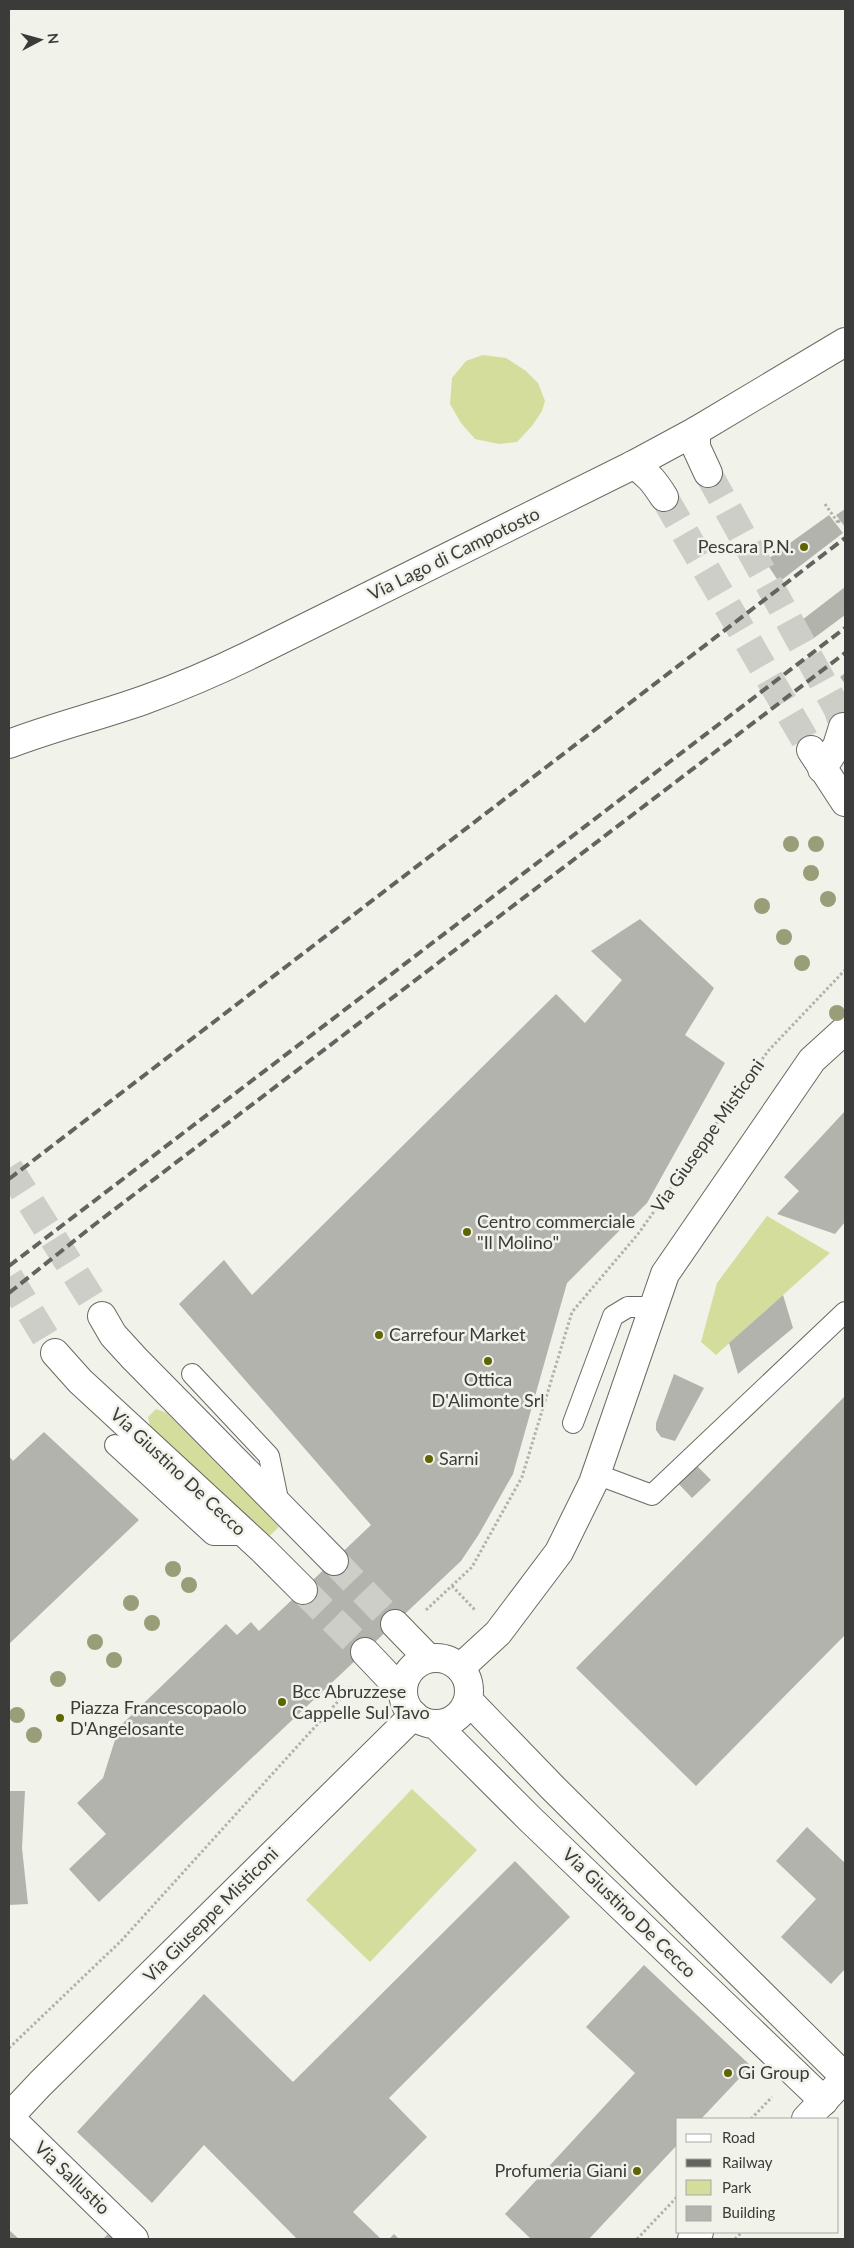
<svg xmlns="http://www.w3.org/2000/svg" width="854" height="2248" font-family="Lato,sans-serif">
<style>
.green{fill:#d4dd9b}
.building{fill:#b2b3ac}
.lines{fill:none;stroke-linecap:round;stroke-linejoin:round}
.minor-tunnel{stroke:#cdcec7;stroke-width:28;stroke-dasharray:28 14;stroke-linecap:butt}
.tertiary-tunnel{stroke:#cdcec7;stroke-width:28;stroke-dasharray:28 14;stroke-linecap:butt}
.service-casing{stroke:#696a63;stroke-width:22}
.minor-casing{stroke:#696a63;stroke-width:30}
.tertiary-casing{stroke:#696a63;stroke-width:30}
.secondary-casing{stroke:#696a63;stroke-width:30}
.path{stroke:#b1b2ac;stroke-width:3;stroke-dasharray:2.5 2.5;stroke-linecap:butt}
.service{stroke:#fff;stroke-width:20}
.minor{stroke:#fff;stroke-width:28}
.tertiary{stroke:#fff;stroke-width:28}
.secondary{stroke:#fff;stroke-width:28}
.rail{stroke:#636460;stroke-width:4;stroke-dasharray:10 5;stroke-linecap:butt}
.tree{fill:#999d78}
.poi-dot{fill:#5e6503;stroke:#f1f2ea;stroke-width:2}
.labels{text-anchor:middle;stroke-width:5;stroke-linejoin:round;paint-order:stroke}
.poi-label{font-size:18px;fill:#3b3c39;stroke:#f1f2ea;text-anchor:start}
.street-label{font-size:18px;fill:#3b3c39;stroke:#f1f2ea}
</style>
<rect width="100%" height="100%" fill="#f1f2ea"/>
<!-- green -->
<path class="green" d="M483,355L506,358L526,371L538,383L545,401L542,411L532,426L517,442L499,444L475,439L461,423L450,404L452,378L466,361Z
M767,1216L830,1253L716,1355L701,1342L717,1283Z
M156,1409L167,1413L279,1527L263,1542L150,1426L148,1417Z
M412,1789L477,1850L370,1962L306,1900Z"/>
<!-- building -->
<path class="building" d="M845,509V527L836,515Z
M829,515L843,533L779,582L765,561Z
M845,587V615L814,638L802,620Z
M845,673V684L840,677Z
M640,919L714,988L685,1035L725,1063L647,1203L567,1283L513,1474L479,1534L461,1561L99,1902L69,1869L106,1834L77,1803L103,1778L119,1727L226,1624L237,1635L251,1622L259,1631L371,1525L179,1304L224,1260L252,1295L556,994L585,1023L622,980L591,951Z
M845,1111V1222L835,1234L777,1214L799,1191L784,1177Z
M783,1295L793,1328L738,1374L729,1343Z
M674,1374L704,1388L675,1441L661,1437L656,1430V1423Z
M845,1396V1635L696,1786L576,1668Z
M44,1432L139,1520L9,1644V1456L13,1461Z
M694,1463L711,1480L692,1498L675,1480Z
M9,1791H25L22,1848L28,1904L9,1905Z
M807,1827L845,1863V1969L831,1984L781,1937L816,1899L776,1861Z
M515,1861L570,1917L389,2098L427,2137L353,2212L381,2239H297L204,2145L152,2203L77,2132L204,1994L293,2082Z
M644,1965L751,2066L701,2119H678V2144L589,2239H531L505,2214L635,2073L586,2027Z
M9,2230L19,2239H9Z
M109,2233L115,2239H103Z
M394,2234L399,2239H389Z"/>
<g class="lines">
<!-- minor-tunnel -->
<path class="minor-tunnel" d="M708,473L838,710L843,727
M664,497L811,750"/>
<!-- tertiary-tunnel -->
<path class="tertiary-tunnel" d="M9,1168L102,1316
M9,1277L55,1353
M334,1561L395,1624
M303,1590L365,1652"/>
<!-- service casing -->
<g class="service-casing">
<path id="service" d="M192,1374L269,1456L279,1504
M573,1423L613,1316L628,1307H654
M115,1445L213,1535H246
M596,1474L652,1495L845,1312"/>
</g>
<!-- minor casing -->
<g class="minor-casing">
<path id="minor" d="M696,431V447L708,473
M633,465C648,473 655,483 664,497
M811,750L845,802
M822,769L837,746L843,727
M460,1668L498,1633L559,1552L593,1483L665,1274L812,1060L845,1030
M9,2117L40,2084L414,1715
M9,2117L134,2239"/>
</g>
<!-- tertiary casing -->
<g class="tertiary-casing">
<path id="tertiary" d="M9,744C53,727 99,716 144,700C180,687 215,672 250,655L633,465L696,431L845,342
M102,1316L113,1335L135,1359L334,1561
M55,1353L80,1381L263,1550L303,1590
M395,1624L428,1658
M365,1652L403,1692
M403 1691a33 33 0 1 1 66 0a33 33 0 1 1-66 0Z
M468,1700L552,1787L845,2077
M435,1724L530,1819L824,2101"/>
</g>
<!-- secondary casing -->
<g class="secondary-casing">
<path id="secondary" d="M806,2119L845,2078
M692,2239L699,2232"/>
</g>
<!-- path -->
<path class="path" d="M825,504L839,524
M838,522L845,517
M452,1586L476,1611
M426,1610L472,1567L522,1477L572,1312L638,1234L768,1051L845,970
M9,2048L121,1941L352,1686
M751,2119L772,2097
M637,2239L678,2196
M735,2239L742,2232"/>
<!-- service -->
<use href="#service" class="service"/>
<!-- minor -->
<use href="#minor" class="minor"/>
<!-- tertiary -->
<use href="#tertiary" class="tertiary"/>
<!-- secondary -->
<use href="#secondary" class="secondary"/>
<!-- rail -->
<path class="rail" d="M9,1179L845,538
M9,1266L845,628
M9,1293L94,1225L845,653"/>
</g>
<!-- trees -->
<g class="tree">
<circle cx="791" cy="844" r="8"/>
<circle cx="816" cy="844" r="8"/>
<circle cx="811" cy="873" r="8"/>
<circle cx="828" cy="899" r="8"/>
<circle cx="762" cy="906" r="8"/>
<circle cx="784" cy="937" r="8"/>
<circle cx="802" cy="963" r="8"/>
<circle cx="837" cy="1013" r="8"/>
<circle cx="173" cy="1569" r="8"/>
<circle cx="189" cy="1585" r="8"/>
<circle cx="131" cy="1603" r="8"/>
<circle cx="152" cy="1623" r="8"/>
<circle cx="95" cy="1642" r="8"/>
<circle cx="114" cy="1660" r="8"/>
<circle cx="58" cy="1679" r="8"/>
<circle cx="17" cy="1715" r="8"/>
<circle cx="34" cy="1735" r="8"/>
</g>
<!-- markers -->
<g class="poi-dot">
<circle cx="804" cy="547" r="5"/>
<circle cx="467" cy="1232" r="5"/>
<circle cx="379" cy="1335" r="5"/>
<circle cx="488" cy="1361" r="5"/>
<circle cx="429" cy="1459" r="5"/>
<circle cx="282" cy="1702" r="5"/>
<circle cx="60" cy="1718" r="5"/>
<circle cx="728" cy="2073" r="5"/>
<circle cx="637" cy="2171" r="5"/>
</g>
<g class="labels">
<!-- poi labels -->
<g class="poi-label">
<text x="794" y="553" text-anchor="end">Pescara P.N.</text>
<text x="477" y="1228">Centro commerciale<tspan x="477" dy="21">"Il Molino"</tspan></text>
<text x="389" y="1341">Carrefour Market</text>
<text x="488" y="1386" text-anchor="middle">Ottica<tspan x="488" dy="21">D'Alimonte Srl</tspan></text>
<text x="439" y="1465">Sarni</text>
<text x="292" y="1698">Bcc Abruzzese<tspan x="292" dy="21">Cappelle Sul Tavo</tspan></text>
<text x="70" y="1714">Piazza Francescopaolo<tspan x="70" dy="21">D'Angelosante</tspan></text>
<text x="738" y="2079">Gi Group</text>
<text x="627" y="2177" text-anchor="end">Profumeria Giani</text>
</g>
<!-- street labels -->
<g class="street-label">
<text transform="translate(454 554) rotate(-26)" y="6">Via Lago di Campotosto</text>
<text transform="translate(708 1136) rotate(-55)" y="6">Via Giuseppe Misticoni</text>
<text transform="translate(178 1472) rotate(43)" y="6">Via Giustino De Cecco</text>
<text transform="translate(629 1913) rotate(44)" y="6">Via Giustino De Cecco</text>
<text transform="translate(211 1915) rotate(-45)" y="6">Via Giuseppe Misticoni</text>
<text transform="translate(72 2178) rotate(44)" y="6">Via Sallustio</text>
</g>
</g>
<!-- border -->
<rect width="854" height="2248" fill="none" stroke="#3b3c39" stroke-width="20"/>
<!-- legend -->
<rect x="676" y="2118" width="162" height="115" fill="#f1f2ea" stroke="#a8a9a3"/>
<rect x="686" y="2134" width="25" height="8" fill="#ffffff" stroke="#a8a9a3"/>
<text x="722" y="2143" font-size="15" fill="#3b3c39">Road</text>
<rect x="686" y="2159" width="25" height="8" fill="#636460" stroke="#a8a9a3"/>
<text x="722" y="2168" font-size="15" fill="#3b3c39">Railway</text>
<rect x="686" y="2180" width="25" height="15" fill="#d4dd9b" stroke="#a8a9a3"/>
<text x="722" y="2193" font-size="15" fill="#3b3c39">Park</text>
<rect x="686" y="2206" width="25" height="15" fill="#b2b3ac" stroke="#a8a9a3"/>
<text x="722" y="2218" font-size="15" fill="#3b3c39">Building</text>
<!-- north arrow -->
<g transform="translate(40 40) rotate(84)" stroke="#f1f2ea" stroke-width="4" paint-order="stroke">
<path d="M0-4L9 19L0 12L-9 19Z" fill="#3b3c39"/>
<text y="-8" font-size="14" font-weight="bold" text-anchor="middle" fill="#3b3c39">N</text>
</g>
</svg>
